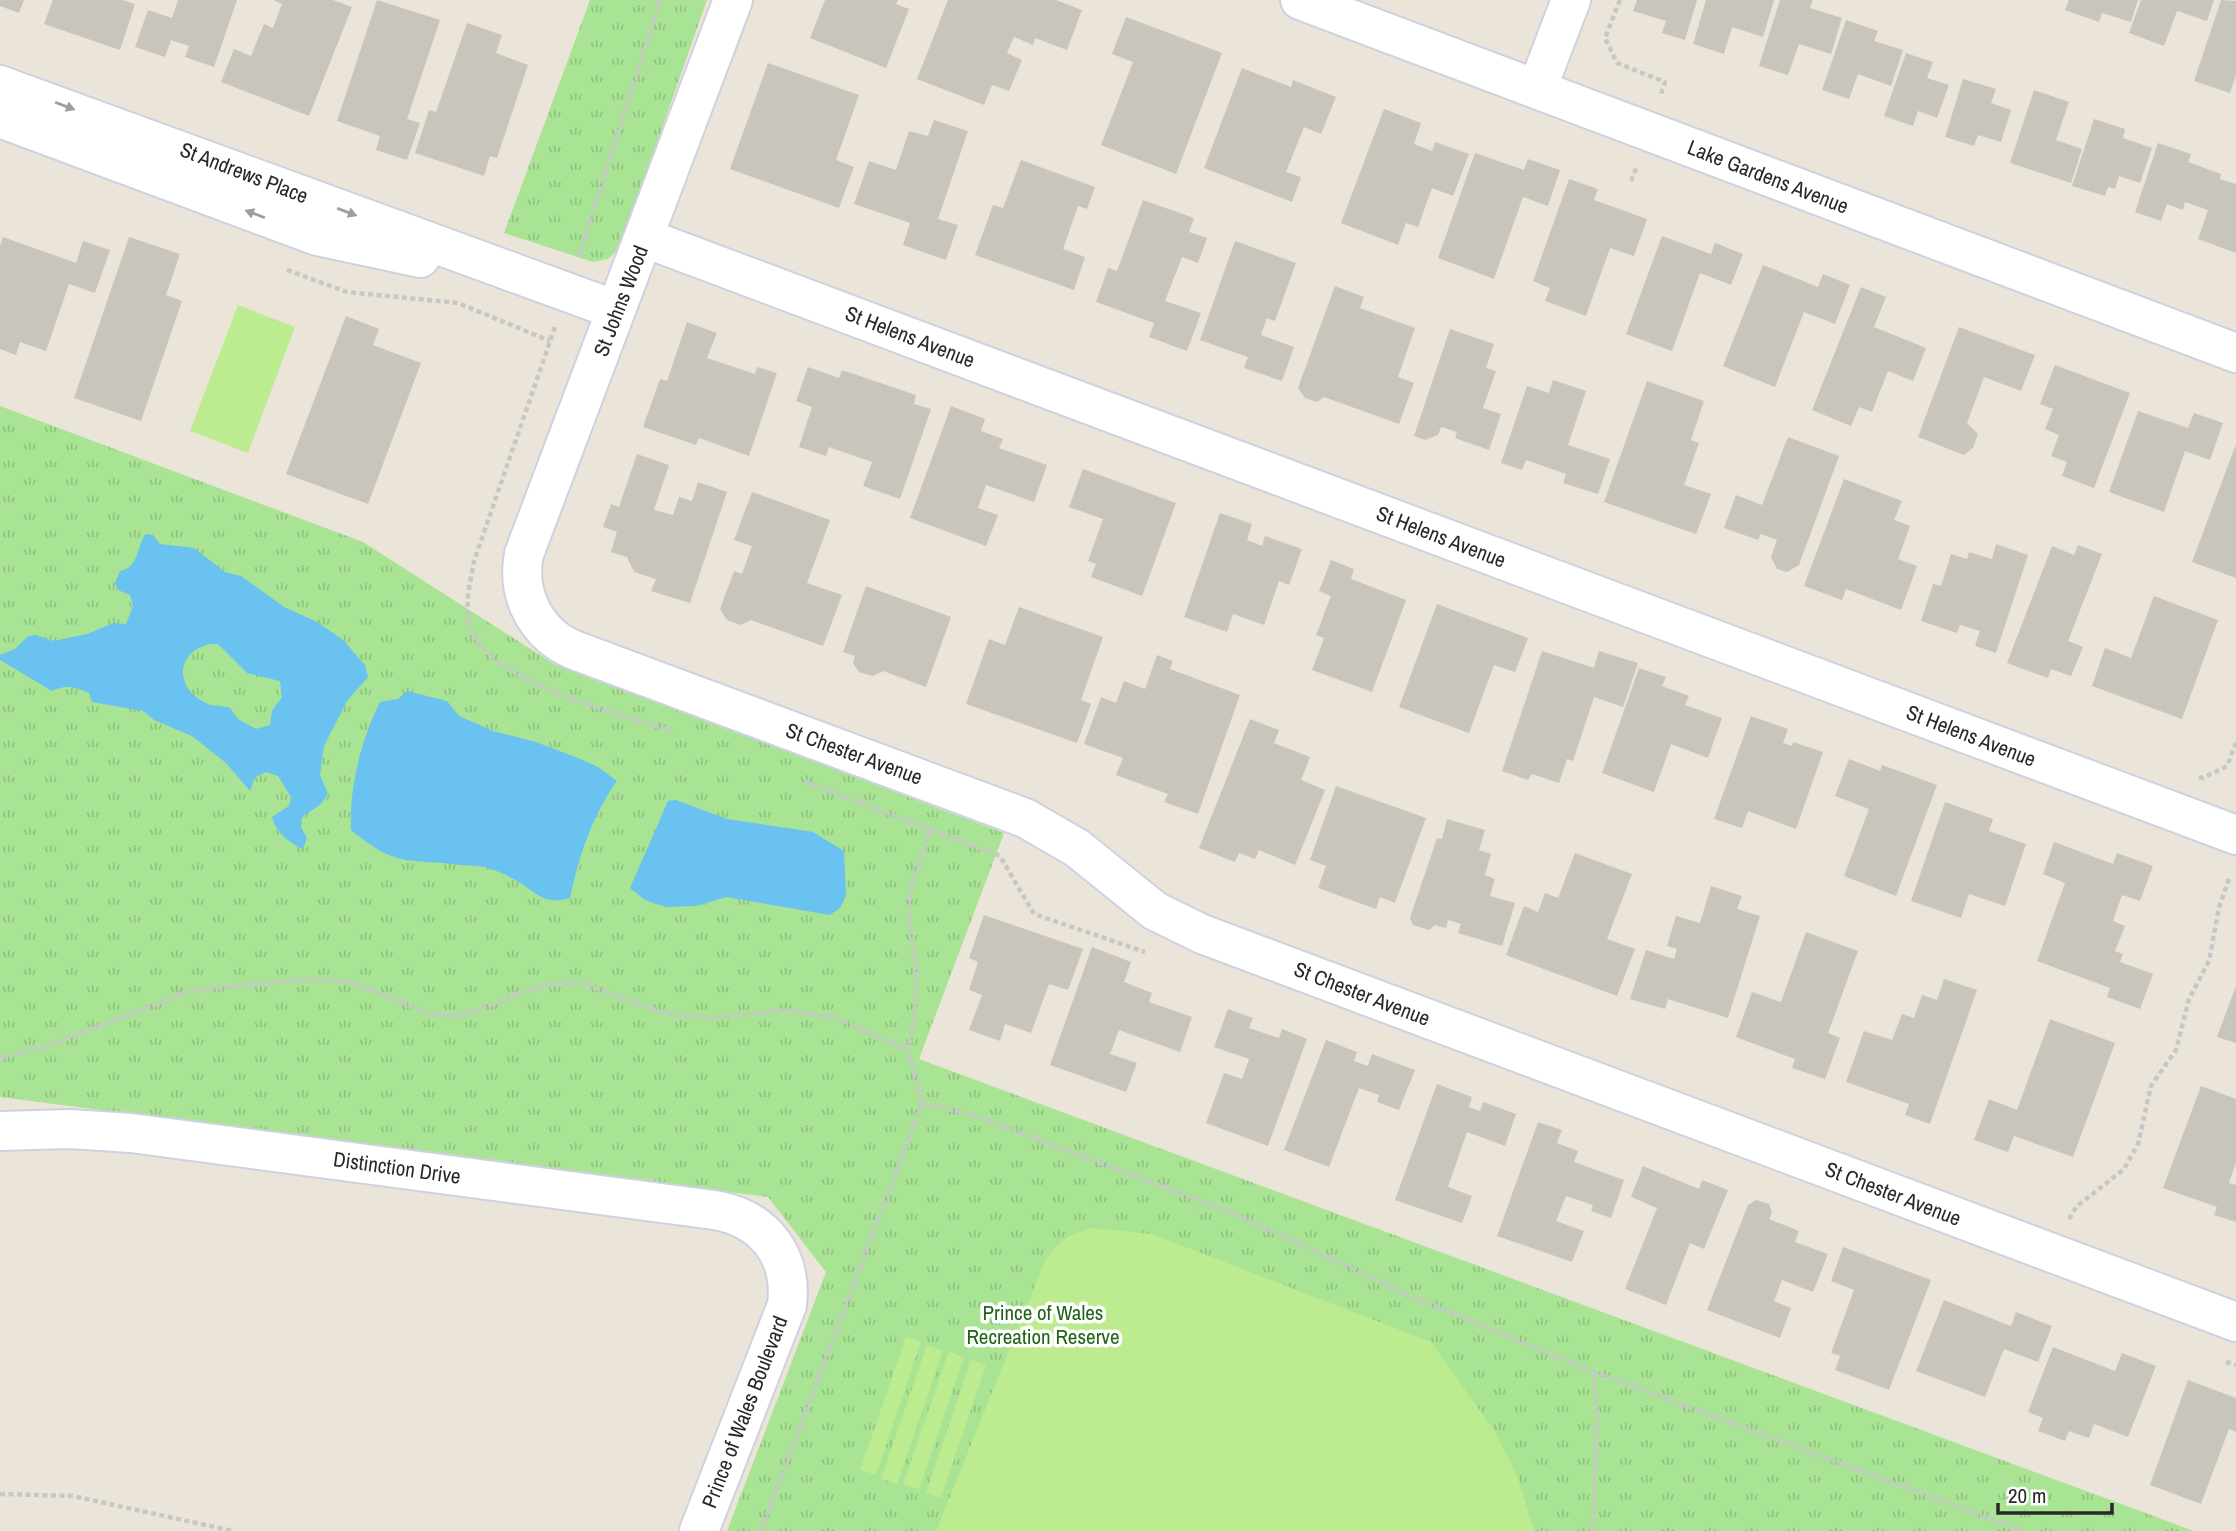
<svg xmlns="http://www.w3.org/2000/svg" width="2236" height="1531" font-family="'Archivo Narrow',sans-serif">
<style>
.grass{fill:url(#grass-tufts)}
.pitch{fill:#bdeb8f}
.water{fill:#69c2f0;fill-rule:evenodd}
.building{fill:#c9c4bc}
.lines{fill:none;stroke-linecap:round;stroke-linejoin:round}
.minor-casing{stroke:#cfd1e2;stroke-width:42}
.path{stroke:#c7c7c7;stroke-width:4.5;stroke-dasharray:5 3.5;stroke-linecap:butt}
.minor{stroke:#fff;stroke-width:38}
.oneway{fill:#9e9e9e}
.labels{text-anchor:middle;stroke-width:7;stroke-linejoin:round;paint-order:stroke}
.street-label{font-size:21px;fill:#282828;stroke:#fff}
.park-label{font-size:21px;fill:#226518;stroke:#fff}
</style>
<defs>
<pattern id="grass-tufts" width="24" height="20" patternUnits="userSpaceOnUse" patternTransform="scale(1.75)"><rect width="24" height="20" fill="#a9e394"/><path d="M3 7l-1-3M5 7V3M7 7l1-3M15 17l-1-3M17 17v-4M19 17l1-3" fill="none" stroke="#91c380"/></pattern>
</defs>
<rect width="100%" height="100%" fill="#ebe5d9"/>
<!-- grass -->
<path class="grass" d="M590,0H707L620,248L608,259L593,262L504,233Z
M0,406L363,542L554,664L1004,833L919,1059L2194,1531H727L826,1272L768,1197L0,1097Z"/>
<!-- pitch -->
<path class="pitch" d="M238,305L295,327L248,453L190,431Z
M1093,1228L1152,1234L1431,1342L1495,1432L1517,1475L1534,1531H936L1046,1259C1060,1239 1070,1234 1093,1228Z
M906,1337L921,1342L876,1475L860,1470Z
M927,1345L943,1351L897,1484L881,1479Z
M949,1351L964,1357L919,1489L903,1484Z
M971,1360L986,1365L941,1498L926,1493Z"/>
<!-- water -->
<path class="water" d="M146,534L153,535L160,544L194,548L225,572L241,576L284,607L317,622L343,640L365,665L368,677L347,701L324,746L320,775L328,794L321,804L302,817L301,827L307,838L303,849C290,844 275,831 272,817L289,806L291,797L278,776L266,772L255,777L250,791L226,763L192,736L154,720L143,711L92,702L89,693C75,687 66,684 52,691L0,660V655L15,649L28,636L36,635L53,641L87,634L114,623L126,624L133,606L130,595L118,590L115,583L120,571C140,567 136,546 146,534ZM209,644H218L247,673L280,681L282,697L272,711L270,725L256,729L238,719L230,708C223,705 214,707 208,704C176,691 173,654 209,644Z
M407,691L447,701L459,716L493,731L536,742L578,758L598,767L617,781C592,816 579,856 570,898C548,905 539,896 522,884C513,878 498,871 488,868C479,865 469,866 461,865C406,858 397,868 351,830C349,788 361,740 380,702L398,699Z
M676,800L727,819L813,832L844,851L846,896L840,908L830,915L726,897L696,906L666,907L645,900L630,888L668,801Z"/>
<!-- building -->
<path class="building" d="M0,0H24L19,13L0,6Z
M53,0H123L135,4L120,50L44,24Z
M178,0H237L214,67L185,57L189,46L171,40L165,57L135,47L148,10L172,18Z
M273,0H333L352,7L309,116L221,82L234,49L251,56L264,24L273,28L282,4Z
M377,0L440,20L407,119L420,123L407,160L376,150L380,136L337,121Z
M825,0H898L896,4L909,9L886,68L810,38Z
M948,0H1056L1082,10L1067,50L1035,38L1033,45L1014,37L1007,53L1022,60L1009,91L992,85L984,105L917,79Z
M1637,0H1697L1685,40L1662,33L1666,21L1633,11Z
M1706,0H1774L1763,37L1732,27L1724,54L1693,44Z
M1780,0H1813L1810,8L1842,18L1831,54L1799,44L1788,75L1759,66Z
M2069,0H2138L2131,22L2102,13L2099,22L2065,10Z
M2141,0H2214L2207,21L2177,11L2164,46L2129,33Z
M2221,0L2236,1V75L2230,93L2194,81Z
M1126,17L1222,53L1176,174L1101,145L1133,62L1112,54Z
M1846,20L1878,31L1874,41L1903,50L1891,86L1858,74L1849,99L1822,90Z
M467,23L502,35L496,53L528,65L497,158L490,156L484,176L415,153L429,110L436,112Z
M1906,53L1933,62L1927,78L1949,85L1937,118L1918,111L1913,126L1884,116Z
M768,63L859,95L836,160L854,167L839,208L730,169Z
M1242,68L1291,87L1293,80L1336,97L1321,134L1304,127L1286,172L1301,177L1292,202L1204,168Z
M1963,79L1996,89L1991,103L2011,110L2001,142L1978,135L1974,146L1945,137Z
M2034,90L2069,102L2056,140L2082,149L2071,183L2010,163Z
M1384,109L1421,123L1414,144L1432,151L1435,142L1469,154L1453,196L1432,188L1418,227L1406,223L1398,245L1341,223Z
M2094,119L2125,129L2123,138L2152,148L2140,183L2119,176L2115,189L2108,187L2105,196L2072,186Z
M934,120L968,131L938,219L958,225L946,260L903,245L910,223L854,204L869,161L896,170L909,131L928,136Z
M2158,143L2191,154L2188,162L2221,174L2220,179L2236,184V253L2198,239L2208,210L2185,202L2183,210L2167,204L2161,221L2135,212Z
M1475,153L1524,170L1528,159L1560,170L1548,206L1523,197L1494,279L1438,258Z
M1021,160L1095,187L1087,209L1078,206L1063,249L1085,257L1074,290L975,255L993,205L1003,208Z
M1569,179L1598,189L1594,200L1647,219L1634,256L1610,248L1586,316L1545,301L1550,288L1533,281Z
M1143,200L1194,218L1189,232L1207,238L1198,263L1182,257L1165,301L1201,313L1187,351L1149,337L1154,323L1096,302L1108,268L1117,271Z
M1662,236L1711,254L1715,243L1743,254L1731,285L1700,273L1672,351L1626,334Z
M3,237L76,263L83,241L110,250L95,293L69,284L46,351L20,342L16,355L0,349V246Z
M129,237L180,254L166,295L182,301L141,421L74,398Z
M1235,241L1296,263L1275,321L1267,318L1261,335L1294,347L1282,381L1244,368L1248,357L1200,340Z
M1763,265L1818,287L1823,274L1850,285L1835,324L1804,312L1775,387L1723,366Z
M1335,286L1364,297L1360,308L1415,328L1398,377L1414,383L1399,424L1324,397L1317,402L1305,398L1298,388Z
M1861,287L1886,297L1874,327L1926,348L1913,381L1888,371L1872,412L1859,407L1851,426L1812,410Z
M346,316L379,329L373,345L421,363L368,504L286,474Z
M687,322L717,333L707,358L755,374L757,367L777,373L749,456L699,438L696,445L643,427L660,379L667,381Z
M1959,327L2035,355L2021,391L1984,377L1967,423L1978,434L1973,448L1964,455L1918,437Z
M1450,329L1494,344L1486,368L1496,371L1483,408L1501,414L1489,450L1455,438L1457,432L1441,427L1438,435L1425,440L1414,436Z
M2055,365L2130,393L2094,488L2062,476L2067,462L2051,456L2059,435L2045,429L2053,409L2040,404Z
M808,367L839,378L842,370L916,395L914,404L931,409L900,499L863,486L872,462L829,447L826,456L799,447L812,407L796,401Z
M1553,380L1586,391L1568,445L1610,459L1598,494L1563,483L1566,474L1526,460L1522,470L1501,463L1527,386L1549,393Z
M1647,381L1704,401L1691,440L1699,443L1684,485L1711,494L1696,534L1604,502Z
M951,406L985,419L981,431L1003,439L999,448L1047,465L1034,502L986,485L978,508L998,515L986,546L910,518Z
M2138,411L2188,428L2194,413L2223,423L2210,460L2185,451L2164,512L2109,492Z
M1788,437L1839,456L1799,565L1787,572L1777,569L1771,557L1777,540L1761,534L1758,540L1724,528L1736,495L1762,505Z
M2236,444V578L2192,562Z
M637,454L669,465L654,510L673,515L679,497L692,501L698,482L727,492L690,603L651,591L656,579L634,572L627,557L611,552L617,532L603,527L611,504L619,507Z
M1083,469L1176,503L1142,596L1091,577L1096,564L1088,561L1103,519L1069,507Z
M1844,479L1902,501L1894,520L1910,526L1898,559L1917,566L1901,610L1846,589L1842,600L1804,586Z
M752,492L830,520L807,583L842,595L823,646L751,620L741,625L727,620L720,609L734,571L742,574L752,546L734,540Z
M1220,513L1252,524L1247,540L1262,546L1265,536L1302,549L1289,585L1279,581L1264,625L1233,614L1227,632L1184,617Z
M1996,544L2028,555L1996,653L1975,646L1980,631L1960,625L1957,633L1921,621L1933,584L1941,586L1951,554L1967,559L1969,552L1992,559Z
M2078,545L2102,554L2068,641L2083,647L2071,676L2051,669L2048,678L2007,663L2052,546L2074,555Z
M1331,560L1354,569L1351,579L1406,600L1372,692L1312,670L1324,638L1316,635L1331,596L1319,591Z
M866,586L951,617L926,687L883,671L873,676L859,672L853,663L855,656L843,652Z
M2154,596L2218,620L2182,719L2092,686L2105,648L2131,658Z
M1437,604L1528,638L1515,672L1494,665L1469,733L1399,707Z
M1019,607L1103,637L1081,700L1091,704L1077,743L966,704L989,639L1005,645Z
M1542,651L1594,668L1599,651L1638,663L1623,707L1594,697L1573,761L1567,759L1559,783L1532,774L1528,780L1502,771Z
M1157,655L1173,661L1170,669L1240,695L1198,814L1164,802L1168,794L1116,775L1123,758L1084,744L1101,697L1116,703L1124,681L1145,689Z
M1639,668L1666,677L1662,686L1689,696L1685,705L1722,718L1708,758L1671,744L1654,792L1602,773Z
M1751,716L1788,729L1783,743L1792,746L1793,742L1823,752L1796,829L1748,811L1742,828L1714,819Z
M1250,719L1279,730L1274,743L1310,757L1301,780L1325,790L1295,865L1259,850L1255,859L1239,853L1235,862L1199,848Z
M1849,759L1880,771L1882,765L1937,785L1896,896L1844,876L1869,809L1835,796Z
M1336,786L1426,818L1395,903L1380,897L1376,909L1318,888L1326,866L1310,860Z
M1945,802L1993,819L1989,831L2026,844L2005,906L1969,894L1961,918L1911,901Z
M1447,819L1485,830L1479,850L1491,854L1485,875L1495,879L1490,896L1515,903L1502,946L1458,933L1461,924L1448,920L1446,928L1435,925L1429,930L1413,925L1410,918L1437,838L1442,839Z
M2054,842L2113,864L2117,853L2153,866L2140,901L2122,895L2113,921L2125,926L2115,951L2123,954L2120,962L2153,974L2140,1009L2107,997L2110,988L2037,961L2065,883L2043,874Z
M1575,853L1632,874L1607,939L1635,949L1617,996L1506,955L1524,906L1538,912L1545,893L1558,898Z
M1711,886L1742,896L1737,909L1760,916L1728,1018L1668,999L1665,1009L1630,999L1646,950L1674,959L1677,949L1667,946L1676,916L1700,923Z
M984,915L1083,949L1068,990L1049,984L1031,1033L1005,1024L1000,1041L969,1030L982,995L969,990L978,962L969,958Z
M1806,932L1858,951L1828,1033L1840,1038L1825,1079L1792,1068L1795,1059L1736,1037L1752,992L1781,1002Z
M1092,947L1131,962L1124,982L1152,993L1149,1002L1192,1017L1180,1052L1119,1030L1110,1054L1137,1063L1126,1092L1050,1065Z
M1944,979L1977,990L1930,1124L1905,1115L1909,1104L1846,1082L1864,1031L1892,1040L1902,1014L1914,1018L1922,995L1937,1000Z
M2236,986V1043L2217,1037Z
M1228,1009L1253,1018L1249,1028L1279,1038L1282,1029L1307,1039L1268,1146L1206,1123L1224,1073L1242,1079L1249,1059L1214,1047Z
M2050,1019L2115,1043L2073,1157L2014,1136L2008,1152L1974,1140L1989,1099L2017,1110Z
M1326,1040L1357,1052L1354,1061L1368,1066L1372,1054L1415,1070L1399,1110L1377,1102L1379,1095L1359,1088L1329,1167L1284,1150Z
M1437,1084L1472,1097L1469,1107L1480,1111L1483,1102L1516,1114L1505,1146L1467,1132L1448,1187L1472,1196L1462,1223L1395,1200Z
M2201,1086L2236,1099V1163L2229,1183L2236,1185V1222L2214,1215L2217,1207L2163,1188Z
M1538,1122L1562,1130L1557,1143L1578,1151L1574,1162L1624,1180L1611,1218L1591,1211L1593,1205L1566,1196L1556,1221L1584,1231L1572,1262L1497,1236Z
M1643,1166L1699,1189L1702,1180L1728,1190L1704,1249L1690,1243L1666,1305L1625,1289L1657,1208L1631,1197Z
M1756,1200L1769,1204L1772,1213L1769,1219L1799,1231L1795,1242L1828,1254L1813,1292L1782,1280L1774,1301L1791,1308L1780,1338L1707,1310L1748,1205Z
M1843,1247L1931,1280L1889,1390L1835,1370L1840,1356L1831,1353L1854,1290L1831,1281Z
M1944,1300L2011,1326L2016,1312L2052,1326L2038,1362L2004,1349L1985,1397L1916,1371Z
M2053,1347L2115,1371L2122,1353L2156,1366L2128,1437L2094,1424L2089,1438L2069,1431L2065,1441L2038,1431L2043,1418L2028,1412Z
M2188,1380L2236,1398V1432L2229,1429L2201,1504L2150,1485Z"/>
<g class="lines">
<!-- minor casing -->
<g class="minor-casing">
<path id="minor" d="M733,0L524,554C516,595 536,634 574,650L1025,818L1077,848L1155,911L1202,934L2236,1322
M1300,0L2236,353
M0,85L616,310
M1537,89L1571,0
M0,118L317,236L420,258
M645,238L2236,835
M0,1131L70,1129L131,1133L714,1210C763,1218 793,1254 787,1305L699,1531"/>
</g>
<!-- path -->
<path class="path" d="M1620,0L1605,38L1617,63L1665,82L1661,94
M1631,181L1637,166
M579,256L660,0
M287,270L347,292L458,303L550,341
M555,327L474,561C470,584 462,612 473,634C499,685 619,713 672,731
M2199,777L2203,778L2227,766L2236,743
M804,781L1000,856L1034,914L1145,952
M0,1058L53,1044L189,991L308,979L351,982L430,1014L454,1016L478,1010L522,992L554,984L581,982L659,1011L686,1016L713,1018L784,1010L836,1018L908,1050
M922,1103L976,1116L1231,1212L1411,1296L1594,1372L2023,1531
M2069,1219L2076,1207L2124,1169L2138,1144L2151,1086L2176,1050L2189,999L2209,961L2219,907L2230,876
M2226,1362L2236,1365
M0,1494L73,1496L233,1531
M761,1531L922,1103L908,1050L915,1014L917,977L908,910L912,883L930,831
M1593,1531L1597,1417L1594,1372"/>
<!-- minor -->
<use href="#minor" class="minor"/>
</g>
<!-- one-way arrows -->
<defs><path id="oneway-solid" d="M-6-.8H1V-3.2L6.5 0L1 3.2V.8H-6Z" transform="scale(1.75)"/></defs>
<g class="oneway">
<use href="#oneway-solid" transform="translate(65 106) rotate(21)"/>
<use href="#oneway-solid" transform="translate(347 212) rotate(21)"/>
<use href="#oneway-solid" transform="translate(255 214) rotate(-159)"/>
</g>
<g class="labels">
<!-- street labels -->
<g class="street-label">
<text transform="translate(244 173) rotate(21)" y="7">St Andrews Place</text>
<text transform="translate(1768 177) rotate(21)" y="7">Lake Gardens Avenue</text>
<text transform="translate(621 301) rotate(-69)" y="7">St Johns Wood</text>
<text transform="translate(910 337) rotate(21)" y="7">St Helens Avenue</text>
<text transform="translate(1441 537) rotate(21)" y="7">St Helens Avenue</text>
<text transform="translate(1971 736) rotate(21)" y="7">St Helens Avenue</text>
<text transform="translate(854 754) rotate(20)" y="7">St Chester Avenue</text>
<text transform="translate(1362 994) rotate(21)" y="7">St Chester Avenue</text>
<text transform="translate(397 1168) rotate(8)" y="7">Distinction Drive</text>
<text transform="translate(1893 1194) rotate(21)" y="7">St Chester Avenue</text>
<text transform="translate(745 1412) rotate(-69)" y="7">Prince of Wales Boulevard</text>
</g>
<!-- park labels -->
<g class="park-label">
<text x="1043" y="1320">Prince of Wales<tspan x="1043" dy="24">Recreation Reserve</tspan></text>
</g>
</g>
<!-- scale -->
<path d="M1998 1503v10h114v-10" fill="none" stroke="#282828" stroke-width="3.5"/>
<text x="2008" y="1503" font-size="21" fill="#282828" stroke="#ffffff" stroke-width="5" paint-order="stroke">20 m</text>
</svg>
